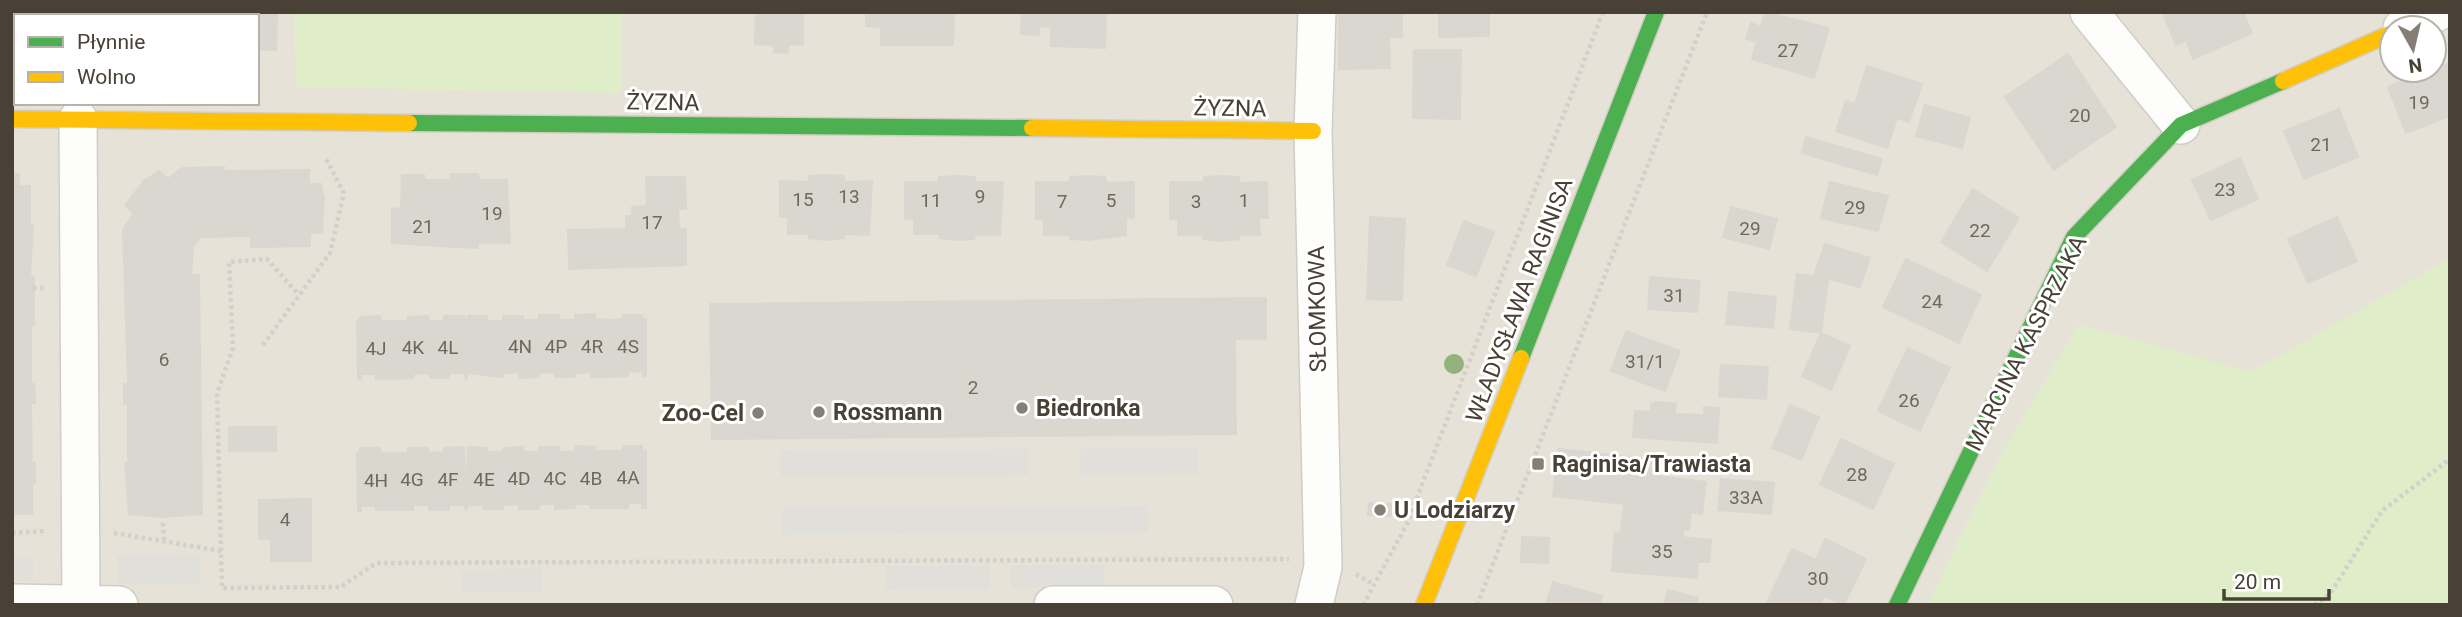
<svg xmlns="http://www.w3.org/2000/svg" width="2462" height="617" font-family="Roboto,sans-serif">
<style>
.residential{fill:#e6e2d7;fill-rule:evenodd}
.green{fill:#dfeec9}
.parking{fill:#e1dfda}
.building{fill:#dad7d1;stroke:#dad7d0;stroke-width:2}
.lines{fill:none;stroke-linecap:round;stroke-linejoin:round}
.street-casing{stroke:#d0cdc8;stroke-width:40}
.fast-casing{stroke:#d2cdc1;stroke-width:19}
.slow-casing{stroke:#d2cdc1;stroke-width:19}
.path{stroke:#d2d0ca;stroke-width:4.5;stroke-dasharray:3.5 3.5;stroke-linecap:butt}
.street{stroke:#fdfdfc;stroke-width:37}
.fast{stroke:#4caf50;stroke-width:16}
.slow{stroke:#ffc107;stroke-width:16}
.tree{fill:#94b27d}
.poi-dot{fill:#847e75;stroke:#fff;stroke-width:2.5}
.labels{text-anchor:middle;stroke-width:6;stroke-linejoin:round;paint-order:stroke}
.number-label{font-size:19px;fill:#6f685e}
.street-label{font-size:23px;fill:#494136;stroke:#fff}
.poi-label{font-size:23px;font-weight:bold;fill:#494136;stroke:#fff;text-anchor:start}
</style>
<rect width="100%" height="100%" fill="#f2f0ea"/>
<!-- residential -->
<path class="residential" d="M12,12H2450V605H12ZM16,16H257V103H16ZM2392,28H2434V70H2392Z"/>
<!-- green -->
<path class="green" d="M294,12H622L621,93L296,87Z
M2450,258V605H1927L2001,454L2079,324L2251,372Z"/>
<!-- parking -->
<path class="parking" d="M1198,448L1199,474L1080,475V449Z
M1028,449V475L781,476L780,450Z
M1148,506V532L782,535V508Z
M117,556H200V585L117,584Z
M33,557V581H12V558Z
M1011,565H1104V588H1011Z
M885,566H989V589L885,590Z
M541,568L542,591L462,593L461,570Z"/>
<!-- building -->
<path class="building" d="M96,12H160V16H96Z
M204,12H277L276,50H257V16H204Z
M756,12H803V45L788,44V53L774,52V45L755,44Z
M866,12H954L953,45H881V27L866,26Z
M1022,12H1106L1105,48L1051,46V27L1039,26V35L1021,34Z
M1339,12H1402V37L1339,38Z
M1439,12H1489V36L1439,37Z
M1765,12L1829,28L1814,78L1752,59L1757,41L1746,39L1751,23L1761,27Z
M2243,12L2252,33L2193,59L2186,40L2176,45L2163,13Z
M12,21H16V68H12Z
M1389,37L1390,68L1339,69V38Z
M1414,50H1461L1460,104L1413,103Z
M2068,54L2083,77L2043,104L2077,153L2054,170L2005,97Z
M2450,63V116L2431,70Z
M1867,66L1922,84L1909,122L1855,104Z
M2431,70L2450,116L2406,133L2388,87Z
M2083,77L2116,127L2077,153L2043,104Z
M1846,101L1897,118L1887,148L1836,131Z
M1413,103L1460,104V119L1413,118Z
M1925,105L1970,118L1962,148L1916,136Z
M2339,109L2358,157L2304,179L2284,131Z
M1806,137L1882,159L1877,175L1802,153Z
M2240,158L2258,199L2211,220L2192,180Z
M224,167V171L309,170V184H321L324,198L322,232L310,233V246L251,247V236L201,237L193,246L191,275H199L202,514L161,517L129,514L125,463H128V404H124V384H128L123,229L134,214L125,205L144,181L159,171L168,179L182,168Z
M12,173L19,174V186H30V225H33L30,277H34V325H31V384H34L35,398V403H31L32,463H35V482H32V514H12Z
M451,174H454L455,247L392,243V209L401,208L402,175H424V180H451Z
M454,174H478L479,180H507L510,243H478V248L455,247Z
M827,175L844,176V182L872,181L869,235L844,234V238L826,240Z
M827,175L826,240L809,238V234H788V217H780V181L809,182V176Z
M957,176L975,177V182H1003L1000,235H975L974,239L957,240Z
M957,176V240L939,238V234H914V218L905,219V182H939V177Z
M1088,176V240L1070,239V235H1044V219H1036V182H1070V177Z
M1088,176L1105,177L1106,183L1134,182V218L1126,217V235L1088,240Z
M1221,176L1239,177V183L1267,182L1268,218H1259L1260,235H1239V239L1221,241Z
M1221,176V241L1203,239V235H1178V219H1170V182H1204V177Z
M646,177H685L686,209H678L679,229H686V265L569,269L568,230L626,229V216H632V207L647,206Z
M1830,182L1888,196L1878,231L1821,218Z
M1973,189L2019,218L1987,271L1941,242Z
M1731,207L1777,219L1769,249L1723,237Z
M1370,217L1405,219L1402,300L1367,299Z
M2337,217L2357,261L2330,273L2310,229Z
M1464,221L1494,232L1476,276L1447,265Z
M2310,229L2330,273L2308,283L2288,239Z
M1825,244L1870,258L1860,287L1814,275Z
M1906,259L1981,295L1959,343L1883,307Z
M1797,274L1828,279L1821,333L1790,329Z
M1650,277L1700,281L1697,312L1648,309Z
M1729,292L1776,297L1773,328L1726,324Z
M1266,298V339H1235L1236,434L712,439L710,304Z
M595,314V319L609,320L610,377H591V372L576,373L574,377L575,315Z
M539,315H559V320H574V377H555V373L540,372L538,377Z
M623,315H642L643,320L646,319V376H643V371L628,372V376L610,377L609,320L623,319Z
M380,316V321H395V379H376V374H361V379L358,378L357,322L361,317Z
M428,316L431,378L428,373L413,374V378L395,379V321H408V317Z
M444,316H464L466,321V378L464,373H449V378H431L430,321H444Z
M468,316H487V321H501L502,377L469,373L466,378Z
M503,316H523V320H538V377L519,378V372L504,373L502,377Z
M1626,331L1680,351L1665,391L1611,371Z
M1821,333L1850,346L1831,390L1802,376Z
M1908,348L1950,368L1940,388L1898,368Z
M1721,365L1768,367L1766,399L1719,396Z
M1898,368L1940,388L1920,431L1878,411Z
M1656,402L1676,404L1675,414L1704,415V407L1719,408L1717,443L1633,437L1635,411L1651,412V404Z
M1790,405L1819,417L1801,460L1772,448Z
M229,427H276V451H229Z
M1841,439L1894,464L1873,509L1820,484Z
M575,446L595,447V451H609L610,508H591L590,504H576L574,508Z
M623,446H642V450L646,451V508H642V503H628V508H610L609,451H623Z
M464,447L466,509L463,505H449V510H430V453L444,452V448Z
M468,447L487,448V452H501L502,509H483V505H469L466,509Z
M523,447V452H537L538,509H519V504L504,505L502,509L501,452L504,448Z
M539,447H559V452L573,451L574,508L555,509V504H540L538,509Z
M360,448H380V453H394V510H376V506H361V511H358L357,453H360Z
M408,448H428L430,510L428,505H413V510H394V453H408Z
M1559,449L1630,457L1624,504L1553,496Z
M1630,457L1661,461L1655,508L1624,504Z
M1659,476L1706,482L1702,514L1655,508Z
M1721,479L1774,483L1771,514L1718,510Z
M311,499V561H271V539H259V500Z
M1369,503L1391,504V516L1368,515Z
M1624,504L1691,512L1689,530H1683L1682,540L1621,532Z
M1621,532L1711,540L1709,562H1698L1697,578L1612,571L1615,533Z
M1522,537L1549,538L1548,563L1521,562Z
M1825,539L1866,559L1844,605L1824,596L1820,605H1788L1770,596L1792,549L1816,560Z
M1553,582L1602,596L1600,605H1546Z
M1668,590L1698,598L1696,605H1664Z
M1770,596L1788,605H1766Z"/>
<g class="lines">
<!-- street casing -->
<g class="street-casing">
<path id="street" d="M2089,12L2181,125
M2402,28L2438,12
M78,119L81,604
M12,603L119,605
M1053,605H1214
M1314,605L1323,567L1313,131L1317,12"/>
</g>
<!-- fast casing -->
<g class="fast-casing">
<path id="fast" d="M409,123L1032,128
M1521,358L1656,12
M1897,605L2074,237L2181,125L2283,81"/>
</g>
<!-- slow casing -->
<g class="slow-casing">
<path id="slow" d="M2283,81L2392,33
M12,119L409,123
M1032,128L1313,131
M1424,605L1521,358"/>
</g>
<!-- path -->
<path class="path" d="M33,288H44
M263,345L330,253L344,193L325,157
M163,523L164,541
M12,533L46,531
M114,533L221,551L222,588L341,587L376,563L1289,559
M221,551L217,393L233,348L229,262L267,259L299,295
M1356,574L1373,584
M1363,605L1407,524L1603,12
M1477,605L1707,12
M2314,605L2330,594L2382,511L2450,459"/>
<!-- street -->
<use href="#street" class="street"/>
<!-- fast -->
<use href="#fast" class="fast"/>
<!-- slow -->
<use href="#slow" class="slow"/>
</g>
<!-- trees -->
<circle class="tree" cx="1454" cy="364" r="10"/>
<!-- markers -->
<g class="poi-dot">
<circle cx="1022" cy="408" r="7"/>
<circle cx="819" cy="412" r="7"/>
<circle cx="758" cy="413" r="7"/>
<rect x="1531" y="457" width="14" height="14" rx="3.5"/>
<circle cx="1380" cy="510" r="7"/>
</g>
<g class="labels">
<!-- number labels -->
<g class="number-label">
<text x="1788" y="57">27</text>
<text x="2419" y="109">19</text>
<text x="2080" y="122">20</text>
<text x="2321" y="151">21</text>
<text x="2225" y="196">23</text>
<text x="849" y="203">13</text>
<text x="980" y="203">9</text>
<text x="803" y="206">15</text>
<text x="931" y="207">11</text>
<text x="1111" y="207">5</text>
<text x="1244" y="207">1</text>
<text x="1062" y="208">7</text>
<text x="1196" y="208">3</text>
<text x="1855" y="214">29</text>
<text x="492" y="220">19</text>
<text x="652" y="229">17</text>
<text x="423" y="233">21</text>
<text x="1750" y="235">29</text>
<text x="1980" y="237">22</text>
<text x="1674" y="302">31</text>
<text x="1932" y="308">24</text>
<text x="520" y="353">4N</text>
<text x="556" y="353">4P</text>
<text x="592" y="353">4R</text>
<text x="628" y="353">4S</text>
<text x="413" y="354">4K</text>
<text x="448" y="354">4L</text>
<text x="376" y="355">4J</text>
<text x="164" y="366">6</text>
<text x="1645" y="368">31/1</text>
<text x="973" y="394">2</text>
<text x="1909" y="407">26</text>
<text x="1857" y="481">28</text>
<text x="628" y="484">4A</text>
<text x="519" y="485">4D</text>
<text x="555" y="485">4C</text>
<text x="591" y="485">4B</text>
<text x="412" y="486">4G</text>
<text x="448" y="486">4F</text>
<text x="484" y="486">4E</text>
<text x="376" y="487">4H</text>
<text x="1746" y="504">33A</text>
<text x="285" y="526">4</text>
<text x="1662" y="558">35</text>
<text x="1818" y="585">30</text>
</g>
<!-- street labels -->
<g class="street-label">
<text transform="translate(663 102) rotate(1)" y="8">ŻYZNA</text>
<text transform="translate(1230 108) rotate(1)" y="8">ŻYZNA</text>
<text transform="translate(1519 300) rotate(-69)" y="8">WŁADYSŁAWA RAGINISA</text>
<text transform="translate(1317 309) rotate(-91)" y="8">SŁOMKOWA</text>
<text transform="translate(2026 343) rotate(-63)" y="8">MARCINA KASPRZAKA</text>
</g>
<!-- poi labels -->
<g class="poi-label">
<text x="1036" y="416">Biedronka</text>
<text x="833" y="420">Rossmann</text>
<text x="744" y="421" text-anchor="end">Zoo-Cel</text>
<text x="1552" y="472">Raginisa/Trawiasta</text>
<text x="1394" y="518">U Lodziarzy</text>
</g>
</g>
<!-- border -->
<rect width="2462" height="617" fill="none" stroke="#494136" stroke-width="28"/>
<!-- legend -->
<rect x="14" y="14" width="245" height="91" fill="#ffffff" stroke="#b6b3af" stroke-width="2"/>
<rect x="28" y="37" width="35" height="10" fill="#4caf50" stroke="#b6b3af" stroke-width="2"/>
<text x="77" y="49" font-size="21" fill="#494136">Płynnie</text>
<rect x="28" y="72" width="35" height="10" fill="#ffc107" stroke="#b6b3af" stroke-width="2"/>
<text x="77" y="84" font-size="21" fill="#494136">Wolno</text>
<!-- north arrow -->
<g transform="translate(2413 49) rotate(172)"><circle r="33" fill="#ffffff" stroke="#b6b3af" stroke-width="2"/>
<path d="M0-5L12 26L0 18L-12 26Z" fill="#847e75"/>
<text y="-10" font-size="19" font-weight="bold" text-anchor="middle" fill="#494136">N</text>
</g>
<!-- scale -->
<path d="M2224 589v10h105v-10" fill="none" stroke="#494136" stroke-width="3.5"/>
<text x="2234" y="589" font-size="21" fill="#494136" stroke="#ffffff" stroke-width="5" paint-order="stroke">20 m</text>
</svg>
